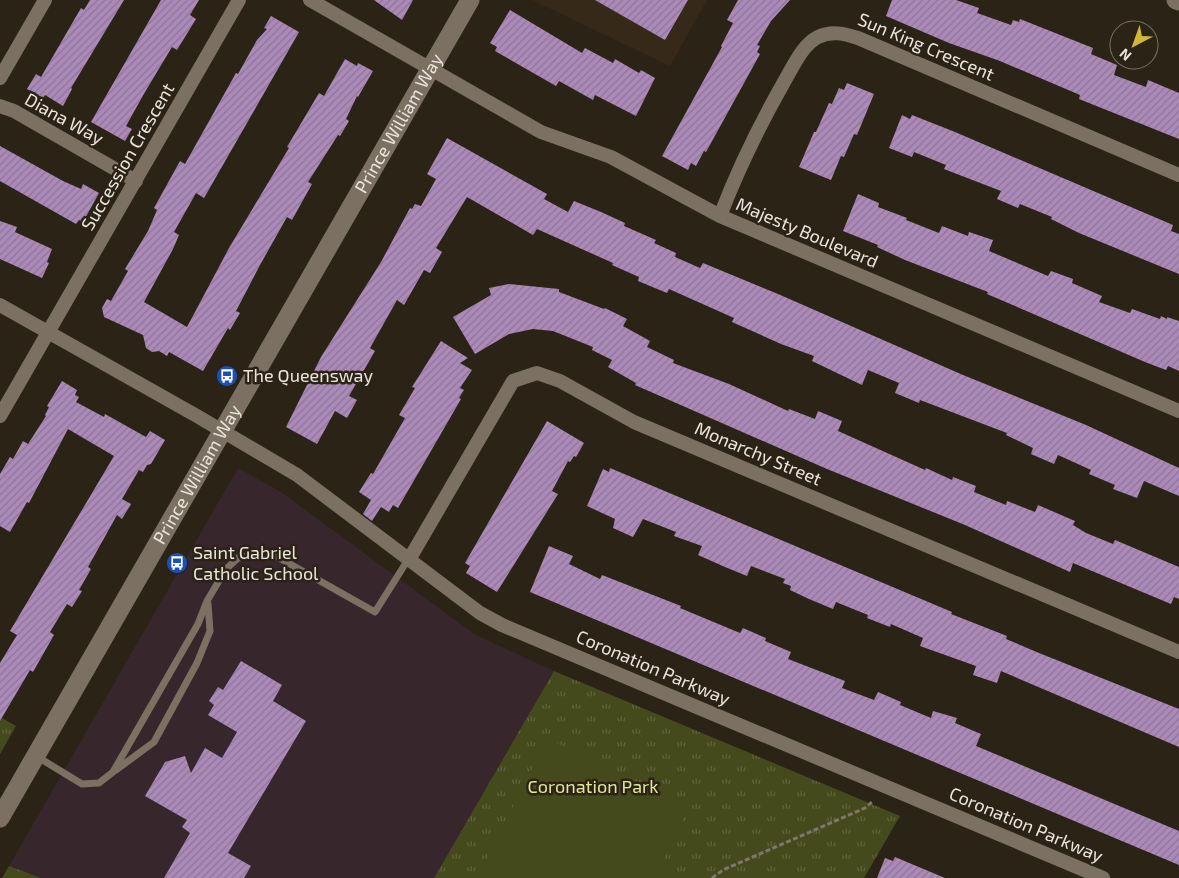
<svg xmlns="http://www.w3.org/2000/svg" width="1179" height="878" font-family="'Exo 2',sans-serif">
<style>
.built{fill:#362917}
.education{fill:#38262d}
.grass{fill:url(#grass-tufts)}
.pitch{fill:#454a1d}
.building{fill:url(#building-hatch)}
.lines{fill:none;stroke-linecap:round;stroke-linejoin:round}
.path{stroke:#7f776d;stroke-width:3;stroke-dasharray:5 2.5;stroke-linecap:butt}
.lane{stroke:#7b7062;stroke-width:7}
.street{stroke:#7b7062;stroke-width:14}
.secondary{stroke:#7b7062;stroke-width:19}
.labels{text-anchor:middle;stroke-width:5;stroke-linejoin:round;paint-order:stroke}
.street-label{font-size:18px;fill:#ebe5dd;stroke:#2c2317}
.poi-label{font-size:18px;fill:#ebe5dd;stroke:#2c2317;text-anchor:start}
.park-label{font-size:18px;fill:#dfea96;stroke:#2c2317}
</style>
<defs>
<pattern id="grass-tufts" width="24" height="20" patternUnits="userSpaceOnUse" patternTransform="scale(1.25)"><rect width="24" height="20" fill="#454a1d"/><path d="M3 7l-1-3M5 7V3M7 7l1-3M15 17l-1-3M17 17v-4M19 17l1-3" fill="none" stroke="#60643d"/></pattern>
<pattern id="building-hatch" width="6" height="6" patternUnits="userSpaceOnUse" patternTransform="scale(1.25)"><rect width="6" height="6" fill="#ab8ab9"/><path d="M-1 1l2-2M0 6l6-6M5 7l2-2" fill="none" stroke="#8d7595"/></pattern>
</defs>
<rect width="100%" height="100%" fill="#2c2317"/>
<!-- built -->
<path class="built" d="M532,0H707L670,66Z"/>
<!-- education -->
<path class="education" d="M238,468L281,492L474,634L554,671L434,878H41L9,866Z"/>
<!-- grass -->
<path class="grass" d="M554,671L900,816L864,878H434Z
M0,717L16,726L0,754Z
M9,866L41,878H2Z"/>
<!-- pitch -->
<path class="pitch" d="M547,738L689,808L654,878H478Z"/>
<!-- building -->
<path class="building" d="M90,0H124L71,88L72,89L63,106L45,95L43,98L27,89L36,74L41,77L81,8L84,10Z
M161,0H199L190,15L196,19L177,50L172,47L145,92L126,126L132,129L125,141L91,122Z
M374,0H413L402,20Z
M595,0H688L665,40Z
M738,0H790L771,21L757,45L760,46L757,52L760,54L706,152L704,151L696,166L691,163L688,170L662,156L722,47L721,46L733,23L727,20Z
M892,0H956L979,8L977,13L1011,25L1013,20L1019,22L1020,19L1093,48L1091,54L1117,65L1114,75L1146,87L1148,80L1179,93V139L1079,99L1080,95L1000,61L949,43L886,16Z
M510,10L582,53L585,48L613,63L615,59L639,73L641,70L655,78L636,116L595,95L593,100L559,81L556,86L495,51L497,47L490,43Z
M271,16L299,32L204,198L196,193L174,232L179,235L173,249L144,302L187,327L229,248L289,148L287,147L319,93L324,96L345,59L357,66L358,63L373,71L358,97L357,96L346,119L349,121L340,136L338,135L308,182L312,184L292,220L287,217L260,265L236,311L240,313L230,330L228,328L203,371L169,352L167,356L159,351L152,352L146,348L143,335L104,317L102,308L107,299L111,301L128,271L125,269L148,231L157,210L154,208L180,161L185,164L236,73L238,74L257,40L267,29L264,28Z
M847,83L874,94L857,135L854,134L844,157L841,156L831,180L799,167L814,132H816L829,103L832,104L839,88L844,90Z
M902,115L910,119L912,115L955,132L1173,225L1171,231L1179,234V274L1079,233L1051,219L1052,217L1020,204L1018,208L997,199L1001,191L944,169L946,165L914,152L912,157L889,148Z
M447,138L547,194L544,199L568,212L574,201L601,212L625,223L624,226L656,240L654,243L676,253L675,257L700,268L703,263L778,294L963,375L1086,425L1179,468V496L1144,481L1137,498L1113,489L1115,485L1089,474L1091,470L1058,455L1054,464L1031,454L1033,448L1006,435L1007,433L920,400L919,403L895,393L899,383L868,370L862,385L812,361L814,356L781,344L732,322L734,318L669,289L667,293L638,281L639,277L612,265L613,263L537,229L533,235L467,197L436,248L442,252L430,273L424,270L404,305L397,300L370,348L375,351L349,396L357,400L347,418L335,411L317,444L286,427L321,357L381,262L410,208L412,209L415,204L421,206L436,179L427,174Z
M0,146L63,181L81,189L83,184L99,193L83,222L79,220L76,224L0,181Z
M858,194L879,203L878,207L907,218L906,220L939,233L942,226L968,236L969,232L993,240L989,251L1048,276L1051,271L1073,279L1072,283L1102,296L1099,302L1130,313L1132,309L1160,319L1161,316L1167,319V317L1179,321V371L1168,366L1166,370L1145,362L987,294L988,292L905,260L877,247L878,245L843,231Z
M0,221L17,227L15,232L52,249L47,262L49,263L42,278L0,259Z
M509,284L559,289V292L604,309L605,308L627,319L623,326L650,341L647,347L674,360L673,363L729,384L788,411L789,409L815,419L818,411L842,421L838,431L925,470L926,468L952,480L953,477L976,486L974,492L1006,505L1007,501L1035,512L1038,505L1075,521L1073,525L1086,533L1113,544L1115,540L1179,567V599L1174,597L1171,604L1073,563L1070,572L965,525L827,469L635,385L636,383L608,367L612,360L592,350L593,347L553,331L533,329L509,334L475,354L453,317L491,295L489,288Z
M441,341L468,358L460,363L472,370L460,388L464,390L459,398L461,399L398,508L393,505L389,512L381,507L372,521L363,514L371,500L359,492L371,473L373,474L405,418L399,415L415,388L412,387Z
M62,381L77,390L75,395L79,397L76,402L104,417L105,414L146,437L150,431L165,440L151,464L147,465L143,472L139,470L122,499L131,504L122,519L117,515L88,567L91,569L79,590L82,591L72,607L67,604L50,632L54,635L33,672L30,670L0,721V663L17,635L10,631L114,456L68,429L29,503L27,502L10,532L0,526V474L10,457L13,459L23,441L28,444L46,416L45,415L49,407L47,406Z
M547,421L584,443L576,457L574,456L570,462L568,461L552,491L558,494L497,592L466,573L470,566L465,563Z
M610,468L952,612L951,614L1007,636L1006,639L1039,653L1179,709V747L1001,671L997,683L973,675L976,666L920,646L923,638L891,624L890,627L867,618L868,615L836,602L833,609L809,599L790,590L791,586L783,583L785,579L751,566L747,576L725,567L698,555L702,546L674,536L676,532L643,519L633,537L613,528L615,519L587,506L603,469L609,472Z
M549,546L573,556L569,564L600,579L602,575L681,606L680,608L740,633L743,628L766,638L765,641L791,652L788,659L845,681L842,688L874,700L878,692L901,702L900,705L931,718L933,711L957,718L955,723L981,734L976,746L1179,831V865L530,592Z
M241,661L282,685L273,701L306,721L228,853L251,866L244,878H164L190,833L182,827L187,820L145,796L165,762L185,756L191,773L205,748L222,758L237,732L208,715L214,705L209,701L218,687L223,690Z
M895,857L945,878H877L885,858L893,861Z"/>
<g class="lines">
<!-- path -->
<path class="path" d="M712,878L723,870L865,808L872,802"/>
<!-- lane -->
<path class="lane" d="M36,756L82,784L99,783L113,772L198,624L207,601L226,569L238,558L258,554L274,555L375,612L409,558
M116,770L154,742L197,663L210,631L208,604"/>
<!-- street -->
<path class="street" d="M310,0L541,132L611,157L720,216L1179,411
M0,78L45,0
M0,106L14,111L136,181
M720,216C738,169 759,126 784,82C793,67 802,45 818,37C832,30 845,34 858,38L1179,175
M0,305L197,416L297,475L480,613L502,625L1103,878
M0,416L239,0
M410,558L513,381L537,373L560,381L634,422L1179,652"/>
<!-- secondary -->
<g class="secondary">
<path d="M1176,0L1179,1"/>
<path id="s1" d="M0,818L470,0"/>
</g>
</g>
<!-- icons -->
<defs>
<g id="bus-disc" transform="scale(1.125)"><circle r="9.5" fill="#1a4fb4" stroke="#2c2317"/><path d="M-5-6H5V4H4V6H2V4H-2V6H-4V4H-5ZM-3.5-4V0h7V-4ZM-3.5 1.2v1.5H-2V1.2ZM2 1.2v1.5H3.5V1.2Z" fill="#fff"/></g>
</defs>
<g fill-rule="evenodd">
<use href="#bus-disc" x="227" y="376"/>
<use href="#bus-disc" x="177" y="563"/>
</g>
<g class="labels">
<!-- street labels -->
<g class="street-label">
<text transform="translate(926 47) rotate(23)" y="6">Sun King Crescent</text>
<text transform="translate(64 119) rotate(29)" y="6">Diana Way</text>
<text dy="6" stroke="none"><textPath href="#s1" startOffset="801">Prince William Way</textPath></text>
<text transform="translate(128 157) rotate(-60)" y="6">Succession Crescent</text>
<text transform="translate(807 233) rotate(23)" y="6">Majesty Boulevard</text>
<text transform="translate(758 454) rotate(23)" y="6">Monarchy Street</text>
<text dy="6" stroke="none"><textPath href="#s1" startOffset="396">Prince William Way</textPath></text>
<text transform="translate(653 668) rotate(23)" y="6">Coronation Parkway</text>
<text transform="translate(1026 825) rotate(23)" y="6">Coronation Parkway</text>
</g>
<!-- poi labels -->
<g class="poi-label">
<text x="243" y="382">The Queensway</text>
<text x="193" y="559">Saint Gabriel<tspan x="193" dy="21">Catholic School</tspan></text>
</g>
<!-- park labels -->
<g class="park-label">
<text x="593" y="793">Coronation Park</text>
</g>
</g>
<!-- north arrow -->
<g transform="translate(1134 45) rotate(221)"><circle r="24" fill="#2c2317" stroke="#787166"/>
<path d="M0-4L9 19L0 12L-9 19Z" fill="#d0b836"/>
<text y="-8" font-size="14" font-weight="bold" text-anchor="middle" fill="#ebe5dd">N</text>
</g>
</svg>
